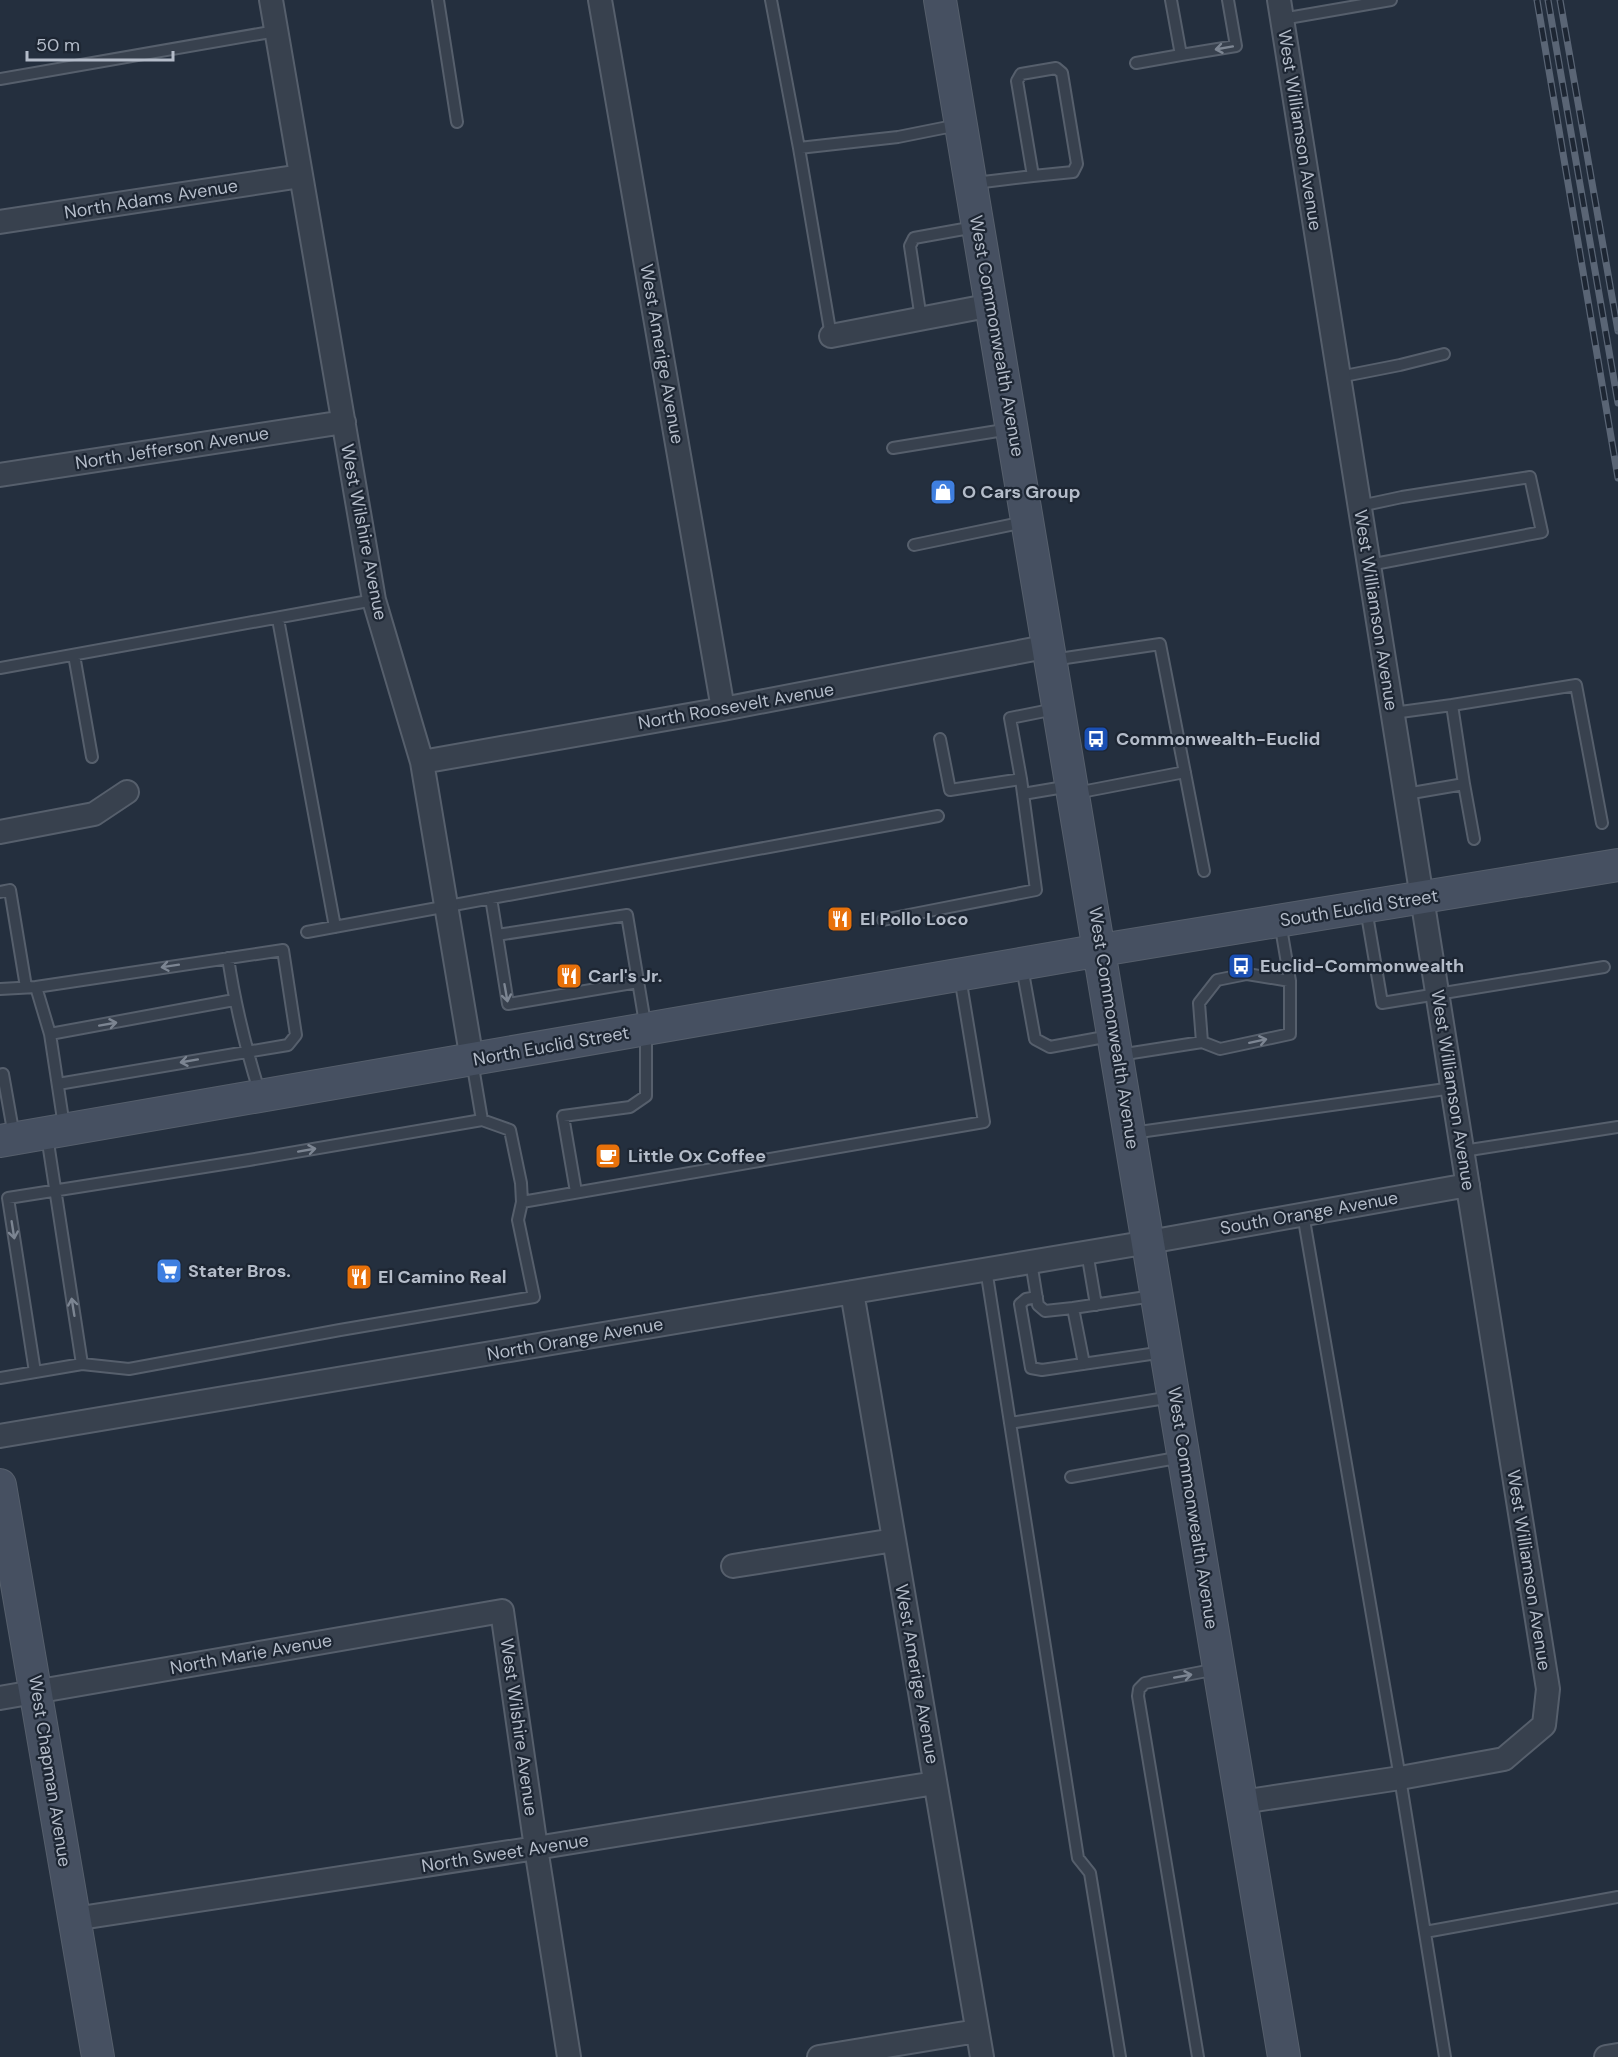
<svg xmlns="http://www.w3.org/2000/svg" width="1618" height="2057" font-family="'DM Sans',sans-serif">
<style>
.lines{fill:none;stroke-linecap:round;stroke-linejoin:round}
.lane-casing{stroke:#565f6c;stroke-width:14}
.street-casing{stroke:#565f6c;stroke-width:26}
.secondary-casing{stroke:#565f6c;stroke-width:34}
.lane{stroke:#38414e;stroke-width:10}
.street{stroke:#38414e;stroke-width:22}
.secondary{stroke:#465061;stroke-width:32}
.rail-casing{stroke:#5a6575;stroke-width:7}
.rail{stroke:#1d2633;stroke-width:4.5;stroke-dasharray:14;stroke-linecap:butt}
.oneway{stroke:#7c8592}
.labels{text-anchor:middle;stroke-width:4.5;stroke-linejoin:round;paint-order:stroke}
.street-label{font-size:18px;fill:#b4bcc9;stroke:#1d2633}
.poi-label{font-size:18px;font-weight:bold;fill:#b4bcc9;stroke:#1d2633;text-anchor:start}
</style>
<rect width="100%" height="100%" fill="#242f3e"/>
<g class="lines">
<!-- lane casing -->
<g class="lane-casing">
<path id="lane" d="M438,0L457,122
M771,0L799,148L831,336
M1171,0L1181,55L1236,46L1228,0
M1282,19L1391,0
M1136,63L1181,55
M0,79L276,31
M799,148L898,137L958,125
M975,183L1033,176L1017,81L1021,74L1056,68L1062,73L1077,164L1073,172L1033,176
M921,319L910,246L914,238L975,227
M1339,377L1400,365L1444,354
M893,448L1010,429
M1360,506L1402,497L1530,477L1542,532L1369,565
M914,545L1025,522
M278,619L335,927
M74,655L92,757
M1052,660L1160,644L1204,871
M0,668L374,600
M1393,713L1452,705
M1021,779L1010,718L1055,709
M1464,784L1474,839
M1076,793L1185,772
M1023,794L1070,786
M1406,794L1464,784L1452,705L1576,685L1602,823
M0,892L10,890L26,987
M491,898L497,935L627,915L646,1029V1096L630,1107L563,1116L576,1192
M1366,909L1382,1003L1604,967
M883,920L1036,890L1021,779L950,790L940,739
M1280,922L1290,981
M307,932L938,816
M497,935L508,1004L638,982
M228,958C235,1005 246,1049 260,1094
M1022,967L1035,1039L1050,1047L1110,1036
M36,987L283,950L296,1035L288,1045L58,1084
M0,989L36,987L50,1034L64,1126
M50,1034L234,1000
M1119,1055L1202,1042L1220,1049L1290,1034V981L1247,974L1217,980L1199,1003L1202,1042
M0,1075L3,1074L14,1136
M1132,1133L1453,1088
M47,1136L82,1364
M1463,1151L1618,1127
M522,1202L984,1122L960,977
M1303,1214L1400,1778L1445,2057
M1087,1252L1096,1305
M1031,1262L1038,1305L1045,1311L1073,1308
M986,1269L1078,1858L1090,1873L1120,2057
M1037,1297L1026,1299L1020,1304L1031,1368L1042,1370L1164,1352
M1084,1364L1073,1308L1153,1296
M35,1372L8,1198L249,1160L482,1120
M0,1378L82,1364L129,1369L340,1330L534,1297L518,1220L522,1202L521,1183L510,1130L482,1120L472,1061
M1010,1423L1172,1397
M1071,1477L1182,1457
M1425,1932L1618,1897
M1198,2057L1138,1696L1139,1689L1145,1683L1217,1669"/>
</g>
<!-- street casing -->
<g class="street-casing">
<path id="street" d="M271,0L374,600L422,762L472,1060
M600,0L723,709
M0,222L301,176
M831,336L992,305
M0,475L344,422
M422,762L723,709L1050,646
M0,832L94,814L127,792
M852,1292L982,2057
M0,1436L1149,1242L1468,1185
M733,1566L894,1540
M0,1698L502,1611L536,1848L569,2057
M1242,1802L1400,1778L1504,1759L1544,1725L1548,1689L1279,0
M74,1919L536,1848L935,1783
M819,2057L977,2031
M1606,2057L1618,2055"/>
</g>
<!-- secondary casing -->
<g class="secondary-casing">
<path id="secondary" d="M940,0L1284,2057
M0,1141L1101,950L1618,865
M0,1485L98,2057"/>
</g>
<!-- lane -->
<use href="#lane" class="lane"/>
<!-- street -->
<use href="#street" class="street"/>
<!-- secondary -->
<use href="#secondary" class="secondary"/>
<!-- rail casing -->
<g class="rail-casing">
<path id="rail" d="M1537,0L1618,478
M1548,0L1618,403
M1560,0L1618,331"/>
</g>
<!-- rail -->
<use href="#rail" class="rail"/>
</g>
<!-- one-way arrows -->
<defs><path id="oneway-shaft" d="M-6 0H5M1.5-3L5.5 0L1.5 3" fill="none" stroke-width="1.6" stroke-linecap="round" stroke-linejoin="round" transform="scale(1.5)"/></defs>
<g class="oneway">
<use href="#oneway-shaft" transform="translate(1224 48) rotate(170)"/>
<use href="#oneway-shaft" transform="translate(170 966) rotate(171)"/>
<use href="#oneway-shaft" transform="translate(506 993) rotate(80)"/>
<use href="#oneway-shaft" transform="translate(108 1024) rotate(-10)"/>
<use href="#oneway-shaft" transform="translate(1258 1041) rotate(-12)"/>
<use href="#oneway-shaft" transform="translate(189 1061) rotate(170)"/>
<use href="#oneway-shaft" transform="translate(307 1150) rotate(-10)"/>
<use href="#oneway-shaft" transform="translate(13 1230) rotate(81)"/>
<use href="#oneway-shaft" transform="translate(73 1307) rotate(-99)"/>
<use href="#oneway-shaft" transform="translate(1183 1676) rotate(-10)"/>
</g>
<!-- icons -->
<defs>
<g id="shop-square" transform="scale(1.35)"><rect x="-9" y="-9" width="18" height="18" rx="4" fill="#3f7fe0" stroke="#1d2633"/><path d="M-5-2.5h2.3a2.7 3.5 0 0 1 5.4 0H5L5.5 6h-11ZM-1.5-2.5h3a1.5 2.3 0 0 0-3 0Z" fill="#fff"/></g>
<g id="bus-square" transform="scale(1.35)"><rect x="-9" y="-9" width="18" height="18" rx="4" fill="#1a4fb4" stroke="#1d2633"/><path d="M-5-6H5V4H4V6H2V4H-2V6H-4V4H-5ZM-3.5-4V0h7V-4ZM-3.5 1.2v1.5H-2V1.2ZM2 1.2v1.5H3.5V1.2Z" fill="#fff"/></g>
<g id="restaurant-square" transform="scale(1.35)"><rect x="-9" y="-9" width="18" height="18" rx="4" fill="#e8710a" stroke="#1d2633"/><path d="M-5-6h1v4h1v-4h1v4h1v-4h1v5L-1.5 .5V6h-2V.5L-5-1ZM5-6V6H3V1.5H1.5Q1.5-4 5-6Z" fill="#fff"/></g>
<g id="cafe-square" transform="scale(1.35)"><rect x="-9" y="-9" width="18" height="18" rx="4" fill="#e8710a" stroke="#1d2633"/><path d="M-5.5-4.5H6V0H3Q3 3.5 0 3.5H-2.5Q-5.5 3.5-5.5 0ZM3-3.2v2h1.7v-2ZM-6 4.5H4V6H-6Z" fill="#fff"/></g>
<g id="supermarket-square" transform="scale(1.35)"><rect x="-9" y="-9" width="18" height="18" rx="4" fill="#3f7fe0" stroke="#1d2633"/><path d="M-6-5.5h2.5l.6 2H6L4.5 2H-2.5L-4.4-4H-6ZM-1.5 3.2a1.3 1.3 0 1 0 .1 0ZM3 3.2a1.3 1.3 0 1 0 .1 0Z" fill="#fff"/></g>
</defs>
<g fill-rule="evenodd">
<use href="#shop-square" x="943" y="492"/>
<use href="#bus-square" x="1096" y="739"/>
<use href="#restaurant-square" x="840" y="919"/>
<use href="#bus-square" x="1241" y="966"/>
<use href="#restaurant-square" x="569" y="976"/>
<use href="#cafe-square" x="608" y="1156"/>
<use href="#supermarket-square" x="169" y="1271"/>
<use href="#restaurant-square" x="359" y="1277"/>
</g>
<g class="labels">
<!-- street labels -->
<g class="street-label">
<text transform="translate(1300 130) rotate(81)" y="6">West Williamson Avenue</text>
<text transform="translate(151 199) rotate(-9)" y="6">North Adams Avenue</text>
<text transform="translate(997 336) rotate(80)" y="6">West Commonwealth Avenue</text>
<text transform="translate(662 354) rotate(80)" y="6">West Amerige Avenue</text>
<text transform="translate(172 448) rotate(-9)" y="6">North Jefferson Avenue</text>
<text transform="translate(364 532) rotate(79)" y="6">West Wilshire Avenue</text>
<text transform="translate(1376 610) rotate(81)" y="6">West Williamson Avenue</text>
<text transform="translate(736 706) rotate(-10)" y="6">North Roosevelt Avenue</text>
<text transform="translate(1359 908) rotate(-9)" y="6">South Euclid Street</text>
<text transform="translate(1114 1028) rotate(81)" y="6">West Commonwealth Avenue</text>
<text transform="translate(551 1046) rotate(-10)" y="6">North Euclid Street</text>
<text transform="translate(1453 1090) rotate(81)" y="6">West Williamson Avenue</text>
<text transform="translate(1309 1213) rotate(-10)" y="6">South Orange Avenue</text>
<text transform="translate(575 1339) rotate(-10)" y="6">North Orange Avenue</text>
<text transform="translate(1193 1508) rotate(81)" y="6">West Commonwealth Avenue</text>
<text transform="translate(1529 1570) rotate(81)" y="6">West Williamson Avenue</text>
<text transform="translate(251 1654) rotate(-10)" y="6">North Marie Avenue</text>
<text transform="translate(917 1674) rotate(80)" y="6">West Amerige Avenue</text>
<text transform="translate(519 1727) rotate(82)" y="6">West Wilshire Avenue</text>
<text transform="translate(50 1771) rotate(81)" y="6">West Chapman Avenue</text>
<text transform="translate(505 1853) rotate(-9)" y="6">North Sweet Avenue</text>
</g>
<!-- poi labels -->
<g class="poi-label">
<text x="962" y="498">O Cars Group</text>
<text x="1116" y="745">Commonwealth-Euclid</text>
<text x="860" y="925">El Pollo Loco</text>
<text x="1260" y="972">Euclid-Commonwealth</text>
<text x="588" y="982">Carl's Jr.</text>
<text x="628" y="1162">Little Ox Coffee</text>
<text x="188" y="1277">Stater Bros.</text>
<text x="378" y="1283">El Camino Real</text>
</g>
</g>
<!-- scale -->
<path d="M27 51v9h146v-9" fill="none" stroke="#b4bcc9" stroke-width="3"/>
<text x="36" y="51" font-size="18" fill="#b4bcc9" stroke="#1d2633" stroke-width="4.5" paint-order="stroke">50 m</text>
</svg>
